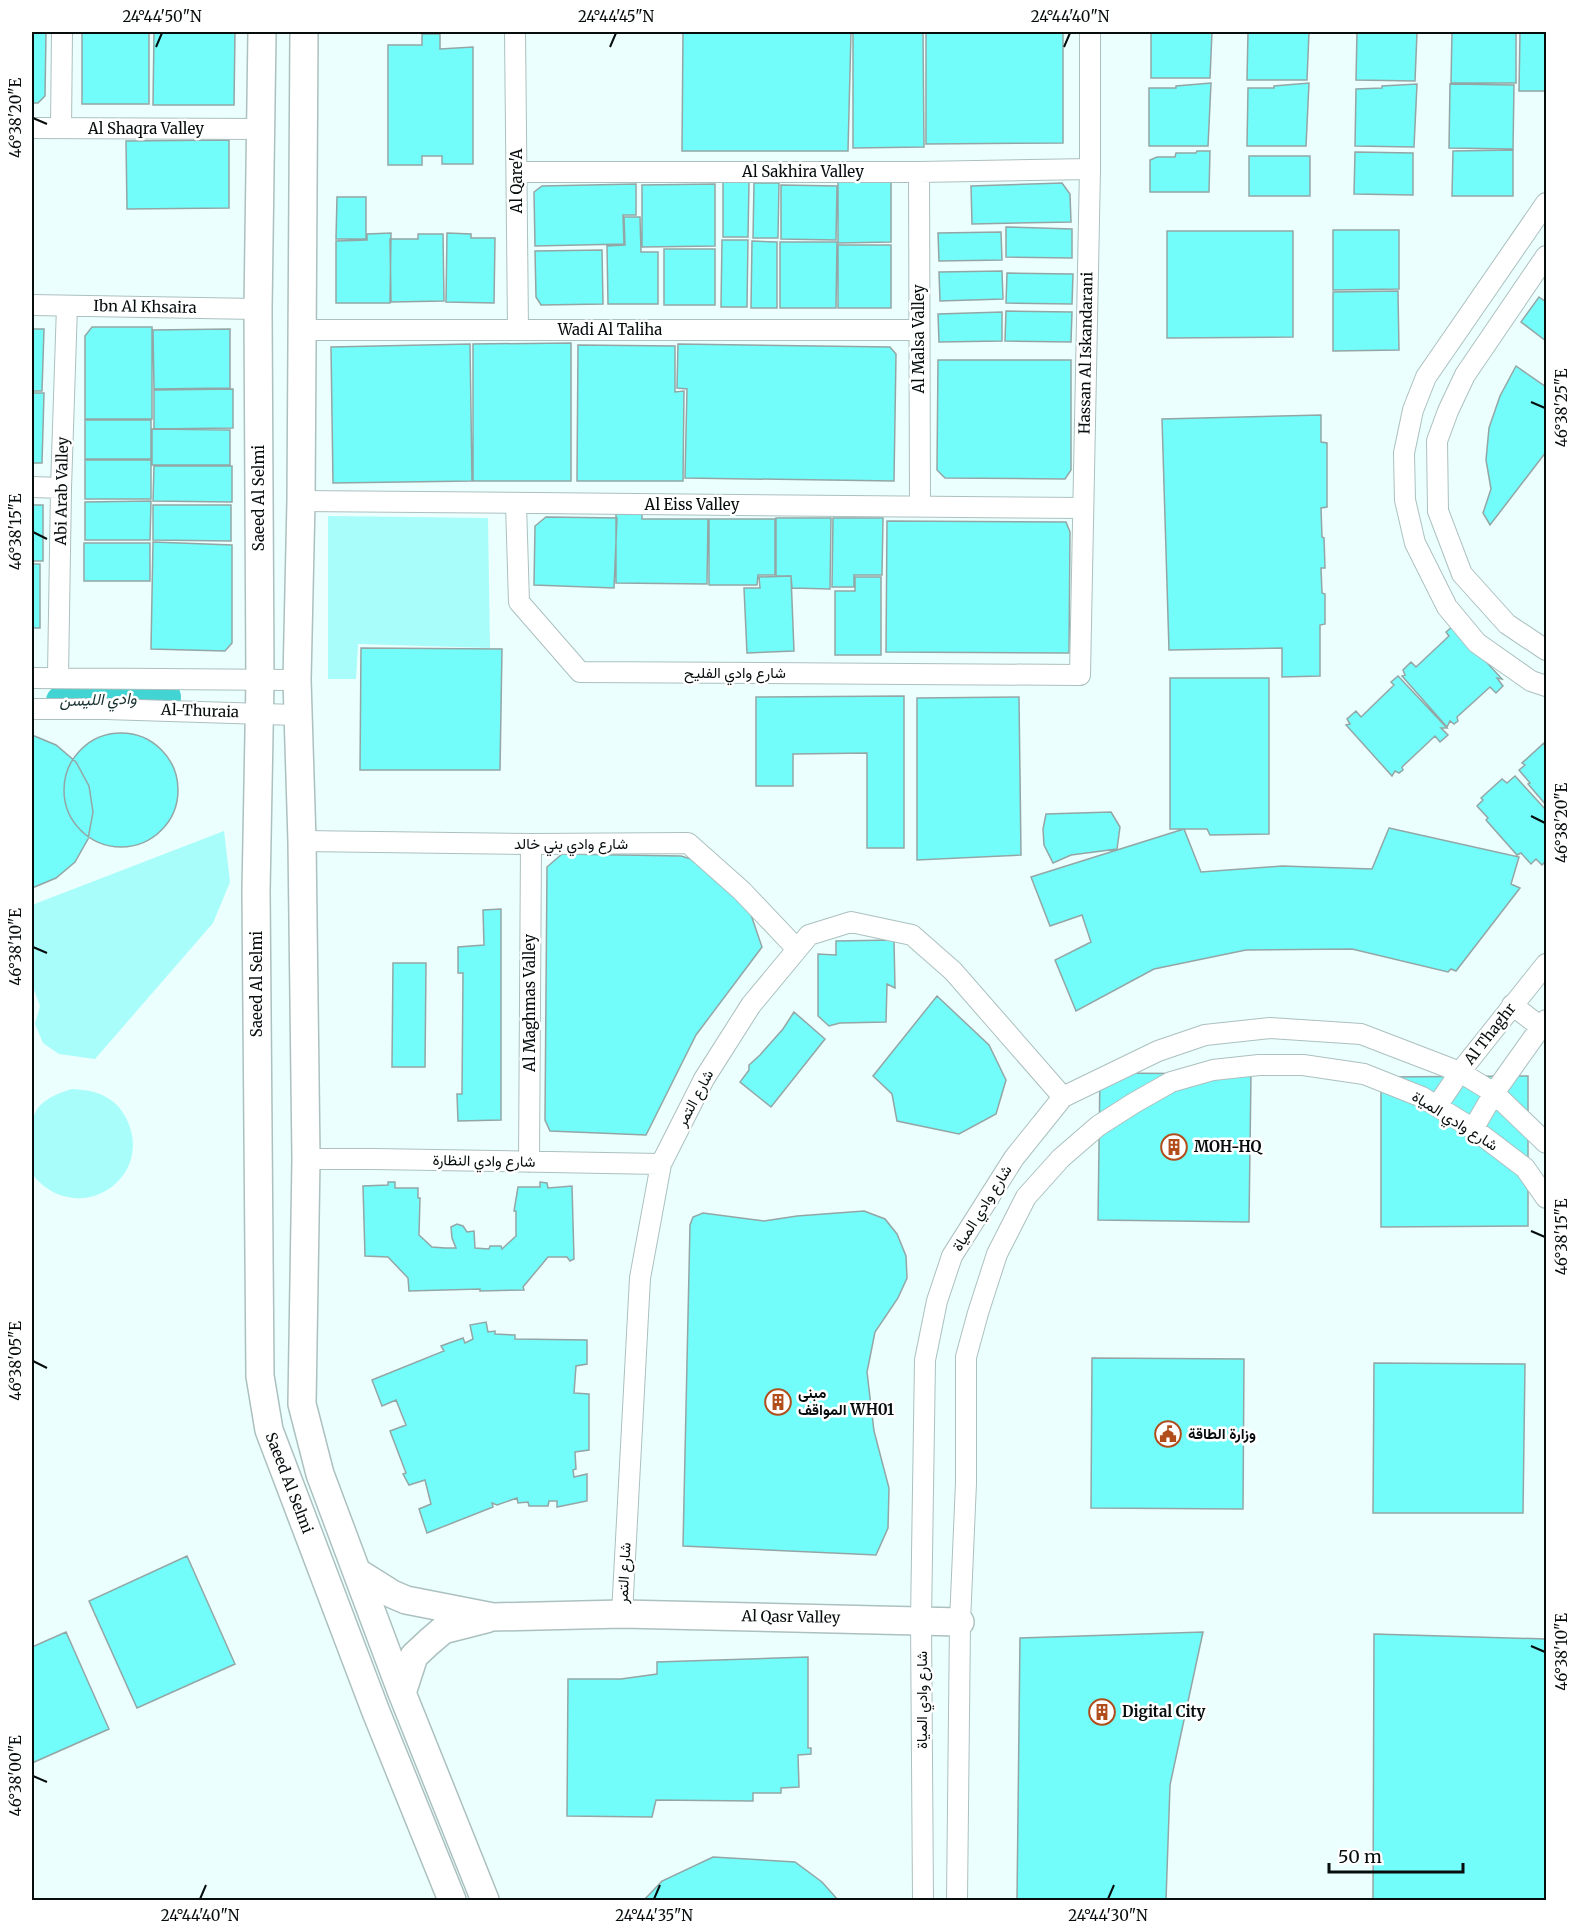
<svg xmlns="http://www.w3.org/2000/svg" width="1578" height="1932" font-family="Merriweather,Vazirmatn,serif">
<style>
.green{fill:#a8fdfa}
.lines{fill:none;stroke-linecap:round;stroke-linejoin:round}
.river{stroke:#41d4d2;stroke-width:32}
.building{fill:#72fdfa;stroke:#93a6a5;stroke-width:1.5}
.street-casing{stroke:#acc0bf;stroke-width:22}
.secondary-casing{stroke:#acc0bf;stroke-width:30}
.street{stroke:#fff;stroke-width:20}
.secondary{stroke:#fff;stroke-width:27}
.ticks{fill:none;stroke:#070d0d;stroke-width:2}
.labels{text-anchor:middle;stroke-width:5;stroke-linejoin:round;paint-order:stroke}
.street-label{font-size:15px;fill:#070d0d;stroke:#fff}
.poi-label{font-size:15px;font-weight:bold;fill:#070d0d;stroke:#fff;text-anchor:start}
.water-label{font-size:16px;font-style:italic;fill:#18302f;stroke:#fff}
.neatline{fill:none;stroke:#070d0d;stroke-width:2}
.ticks-label{font-size:15px;text-anchor:middle;fill:#070d0d}
</style>
<rect width="100%" height="100%" fill="#eafffe"/>
<!-- green -->
<path class="green" d="M328,516L488,518L490,648L358,644L356,679H328Z
M224,831L230,882L213,923L95,1059L59,1054L43,1043L35,1024L40,1006L32,984V905Z
M72,1089C95,1090 115,1096 126,1118C157,1179 76,1230 32,1174C32,1128 20,1104 72,1089Z"/>
<g class="lines">
<!-- river -->
<path class="river" d="M62,701L165,697"/>
</g>
<!-- building -->
<path class="building" d="M32,32H46L45,96L38,103H32Z
M82,32H149V104H82Z
M154,32H235L234,105H153Z
M683,32H851L848,151H682Z
M853,32H923L924,147L853,148Z
M926,32H1063V143L926,144Z
M1151,32H1212L1210,78H1151Z
M1248,32H1309L1307,80H1247Z
M1357,32H1417L1415,81L1356,80Z
M1452,32H1516V83H1451Z
M1520,32H1546V91H1519Z
M422,34H440V49L473,47V164H442V156H422V165H388V45H422Z
M1211,83L1208,146H1149V88H1176V86Z
M1309,83L1306,146H1247L1248,88H1274V86Z
M1417,84L1414,147L1355,146L1356,89L1382,88V86Z
M1450,84L1514,85L1513,149L1449,148Z
M229,140V208L127,209L126,141Z
M1513,150V196H1452L1453,151Z
M1197,151H1210L1209,192H1150V160L1157,157H1175L1176,153H1196Z
M1355,152L1413,153V195L1354,194Z
M1249,156H1310V196H1249Z
M891,179V242L838,243V180Z
M723,181L749,182L748,237H723Z
M754,183H779L778,238H753Z
M1062,183L1070,194L1071,222L972,224L971,186Z
M636,184V215H623L624,244L535,246L534,192L542,186Z
M715,184V246L642,247V185Z
M781,185L837,186L836,240L781,239Z
M337,197H366V239H336Z
M624,217H640L641,252H658V304H608L607,246L625,245Z
M1006,227L1072,229V258L1006,257Z
M1333,230H1399V289L1333,290Z
M1167,231H1293V337L1167,338Z
M1001,232L1002,260L939,261L938,233Z
M391,233L390,303H336V241L367,240V234Z
M447,233L471,234V238H495L494,303L446,302Z
M418,234H443L444,301L391,302L390,239H418Z
M722,240H748L747,307H721Z
M752,241L777,242V308H751Z
M780,242H837L836,308H780Z
M838,245H891V308H838Z
M664,249H715V305H664Z
M602,250L603,304L541,305L536,297L535,251Z
M1002,271L1003,299L940,301L939,272Z
M1007,273L1073,274L1072,304L1006,303Z
M1398,291L1399,350L1333,351V292Z
M1539,297L1546,302V341L1521,322Z
M1006,311L1072,312L1071,342L1005,341Z
M1002,312V341L939,342L938,314Z
M92,327H152V419H85V336Z
M32,329H44L42,391H32Z
M230,329V388L154,389L153,330Z
M571,343V481H473V344Z
M470,344L472,481L333,483L331,347Z
M678,344L890,347L896,354L894,481L685,478L687,389L677,388Z
M578,345L675,346V392L684,391L683,481H577Z
M938,360H1071V470L1065,479L945,478L937,470Z
M1516,366L1546,387V452L1490,525L1483,513L1491,489L1486,460L1489,428L1500,396Z
M233,389V428L154,429V390Z
M32,393H44L42,463H32Z
M1321,415V442L1327,443V507L1321,508L1322,537L1324,538L1325,568H1321L1322,593L1325,594V624L1320,625V676L1282,677V648L1169,650L1162,419Z
M85,420H151V459H85Z
M152,429L230,430V465H152Z
M85,460H151V499H85Z
M154,466H232V502L153,501Z
M151,501L150,540H85V502Z
M32,505H43V561H32Z
M153,505H231V541L153,540Z
M616,514H642V519H708L707,584L616,583Z
M546,517L617,518L614,588L534,585L535,526Z
M776,518H831L830,589L792,588L791,576H776Z
M833,518H883L882,575H854V587H832Z
M709,519H775V575H758L757,585H709Z
M887,521L1066,522L1070,532L1069,653L886,652Z
M153,542L232,545V643L225,651L151,649Z
M84,543H150V581H84Z
M32,564H40V628H32Z
M791,576L794,651L747,653L744,588H760L759,577Z
M855,577H881V655H835V591H855Z
M1453,626L1502,679L1497,678L1503,686L1496,693L1490,687L1457,717L1458,721L1454,724L1450,721L1447,727L1402,676L1405,675L1403,670L1411,662L1416,667L1449,636L1446,632Z
M361,648L502,649L500,770H360Z
M1398,676L1447,728H1441L1448,735L1440,742L1435,736L1402,767L1403,770L1399,773L1395,771L1392,776L1346,725L1350,724L1347,719L1356,711L1361,717L1394,685L1391,682Z
M1170,678H1269V834L1210,835L1207,829H1170Z
M904,696V848H867V753L793,754V786H756V697Z
M1019,697L1021,855L917,860V698Z
M64 790a57 57 0 1 1 114 0a57 57 0 1 1-114 0Z
M32,735L56,745L76,762L89,786L93,812L88,839L75,862L56,878L32,888Z
M1544,743L1546,746V805L1528,784L1530,783L1519,770L1525,765L1522,763Z
M1515,776L1546,810V861L1542,865L1536,859L1531,864L1521,853L1517,855L1486,820L1488,818L1477,806L1483,800L1481,798L1502,779L1507,783Z
M1111,812L1120,827L1117,849L1071,855L1053,863L1044,845L1043,829L1046,814Z
M1389,828L1519,857L1511,884L1520,888L1456,971L1451,969L1448,972L1352,949L1246,950L1154,969L1076,1011L1055,960L1091,942L1082,915L1050,926L1031,877L1184,829L1201,872L1282,866L1372,869Z
M562,854L681,856L691,859L704,868L749,909L762,947L696,1035L646,1135L550,1131L545,1120L547,867Z
M501,909V1120L458,1121L457,1094H462L463,973H458V947L484,945L483,910Z
M894,940L895,988L887,984L886,1022L840,1023L829,1026L818,1016V954L836,955V941Z
M393,963H426L425,1067H392Z
M937,996L989,1045L1006,1080L996,1114L959,1134L897,1121L892,1094L873,1076Z
M794,1012L825,1039L771,1107L740,1082L749,1070V1065L760,1055L783,1029Z
M1100,1073L1251,1074L1249,1222L1098,1220Z
M1528,1076V1226L1381,1227V1077Z
M388,1182H395V1188H418V1198H420L419,1235L432,1247L445,1248H456L452,1238L451,1227L457,1224L463,1226L467,1232L474,1231L475,1248L489,1249L490,1246H501L502,1249L516,1236V1211H514L518,1187H540V1182L547,1183L548,1188L572,1186L574,1259L570,1261L567,1257H548L523,1287L524,1290L480,1291V1289L409,1291L408,1278L388,1257L365,1256L363,1186L388,1185Z
M864,1211L885,1219L897,1234L906,1256L907,1278L898,1298L875,1332L867,1372L874,1431L889,1488L888,1528L876,1555L683,1546L690,1225L693,1217L703,1213L764,1221L797,1216Z
M486,1322L488,1332L495,1331V1334L515,1335V1339L587,1340V1364L576,1366L574,1393L589,1394V1450L575,1452L576,1469L573,1470L574,1477L587,1474V1501L557,1507V1501H549L548,1506H529L528,1502L518,1503L517,1498L497,1505L492,1503L493,1507L427,1533L419,1509L431,1504L425,1480L409,1485L403,1474L406,1473L390,1431L406,1425L396,1400L382,1406L372,1380L444,1351L441,1346L463,1338L465,1343L473,1339L470,1325Z
M1092,1358L1244,1359L1243,1509L1091,1508Z
M1374,1363L1525,1364L1523,1513H1373Z
M187,1556L235,1664L137,1708L89,1601Z
M66,1632L109,1729L32,1763V1647Z
M1203,1632L1170,1785L1166,1900H1017L1020,1638Z
M1374,1634L1546,1639V1900H1373Z
M808,1657V1748H811V1754L798,1755L799,1787L781,1788V1793H753V1801L656,1800L652,1817L567,1816L568,1679H621L657,1674V1662Z
M713,1857L795,1862L822,1882L838,1900H644L662,1881Z"/>
<g class="lines">
<!-- street casing -->
<g class="street-casing">
<path id="street" d="M515,32L518,330
M32,128L260,129
M61,128L62,32
M517,172H919L1090,169
M919,172L920,505
M1546,203L1426,377L1413,410L1404,453L1405,500L1415,543L1447,607L1477,643L1531,681L1546,686
M1546,256L1465,375L1448,411L1437,441L1438,511L1462,574L1507,624L1546,650
M32,305L258,309
M302,330H918
M32,487L61,488
M301,501L1083,508
M516,504L519,602L580,672L1080,675L1090,169V32
M58,676L61,488L67,306
M32,678L297,680
M32,709H106L297,715
M302,841L531,844L688,843L742,891L797,949
M1512,1005L1541,1027
M1437,1106L1460,1072L1546,964
M1473,1129L1494,1093L1546,1020
M306,1159H374L661,1164
M529,1162L531,844
M622,1614L640,1278L661,1164L704,1079L751,1005L809,935L851,922L912,935L953,971L1063,1097
M923,1900L921,1620L925,1360L937,1301L952,1256L1014,1158L1063,1097L1158,1051L1205,1035L1270,1028L1361,1034L1460,1072L1494,1093L1546,1143
M957,1900L960,1622L966,1483V1357L978,1313L997,1254L1026,1197L1061,1158L1098,1126L1134,1103L1171,1082L1213,1070L1259,1065H1303L1364,1074L1422,1097L1475,1130L1525,1168L1546,1198"/>
</g>
<!-- secondary casing -->
<g class="secondary-casing">
<path id="secondary" d="M262,32L258,309L260,681L256,891L260,1376L269,1430L376,1712L452,1900
M304,32L301,501L297,680L302,841L306,1159L302,1404L320,1474L402,1693L485,1900
M357,1572L392,1594L406,1600L493,1617L622,1614L960,1622
M402,1693L414,1656L429,1642L443,1630L486,1619"/>
</g>
<!-- street -->
<use href="#street" class="street"/>
<!-- secondary -->
<use href="#secondary" class="secondary"/>
</g>
<!-- ticks -->
<path class="ticks" d="M156,47L162,33M610,47L616,33M1064,47L1070,33M33,118L47,124M1531,402L1545,408M33,532L47,539M1531,816L1545,823M33,947L47,953M1531,1231L1545,1237M33,1361L47,1368M1531,1646L1545,1652M33,1776L47,1782M200,1899L206,1885M654,1899L660,1885M1108,1899L1114,1885"/>
<!-- icons -->
<defs>
<g id="building-ring" transform="scale(1.35)"><circle r="9.5" fill="#fff" stroke="#b14d1b" stroke-width="1.5"/><path d="M-4-6H4V6H1V3H-1V6H-4ZM-2.5-4.3h1.7v1.8h-1.7ZM.8-4.3h1.7v1.8H.8ZM-2.5-1h1.7V.8h-1.7ZM.8-1h1.7V.8H.8Z" fill="#b14d1b"/></g>
<g id="civic-ring" transform="scale(1.35)"><circle r="9.5" fill="#fff" stroke="#b14d1b" stroke-width="1.5"/><path d="M-.6-6.5H3V-4.5H.6V-3L4-1V1h2V6H-6V1h2V-1L-.6-3ZM-1.2 2.5V6h2.4V2.5Z" fill="#b14d1b"/></g>
</defs>
<g fill-rule="evenodd">
<use href="#building-ring" x="1174" y="1147"/>
<use href="#building-ring" x="778" y="1402"/>
<use href="#civic-ring" x="1168" y="1434"/>
<use href="#building-ring" x="1102" y="1712"/>
</g>
<g class="labels">
<!-- street labels -->
<g class="street-label">
<text x="146" y="134">Al Shaqra Valley</text>
<text x="803" y="177">Al Sakhira Valley</text>
<text transform="translate(517 181) rotate(-90)" y="5">Al Qare'A</text>
<text transform="translate(145 307) rotate(1)" y="5">Ibn Al Khsaira</text>
<text x="610" y="335">Wadi Al Taliha</text>
<text transform="translate(919 339) rotate(-90)" y="5">Al Malsa Valley</text>
<text transform="translate(1086 353) rotate(-89)" y="5">Hassan Al Iskandarani</text>
<text transform="translate(62 491) rotate(-89)" y="5">Abi Arab Valley</text>
<text transform="translate(259 498) rotate(-90)" y="5">Saeed Al Selmi</text>
<text x="692" y="510">Al Eiss Valley</text>
<text x="735" y="678">شارع وادي الفليح</text>
<text transform="translate(200 711) rotate(2)" y="5">Al-Thuraia</text>
<text x="571" y="849">شارع وادي بني خالد</text>
<text transform="translate(257 984) rotate(-90)" y="5">Saeed Al Selmi</text>
<text transform="translate(530 1003) rotate(-90)" y="5">Al Maghmas Valley</text>
<text transform="translate(1490 1034) rotate(-52)" y="5">Al Thaghr</text>
<text transform="translate(695 1098) rotate(-62)" y="5">شارع التمر</text>
<text transform="translate(1455 1121) rotate(32)" y="5">شارع وادي المياة</text>
<text transform="translate(484 1161) rotate(1)" y="5">شارع وادي النظارة</text>
<text transform="translate(982 1208) rotate(-58)" y="5">شارع وادي المياة</text>
<text transform="translate(289 1483) rotate(69)" y="5">Saeed Al Selmi</text>
<text transform="translate(624 1573) rotate(-87)" y="5">شارع التمر</text>
<text transform="translate(791 1617) rotate(1)" y="5">Al Qasr Valley</text>
<text transform="translate(922 1700) rotate(-90)" y="5">شارع وادي المياة</text>
</g>
<!-- poi labels -->
<g class="poi-label">
<text x="1194" y="1152">MOH-HQ</text>
<text x="798" y="1398">مبنى<tspan x="798" dy="17">المواقف WH01</tspan></text>
<text x="1188" y="1439">وزارة الطاقة</text>
<text x="1122" y="1717">Digital City</text>
</g>
<!-- water labels -->
<g class="water-label">
<text transform="translate(98 699) rotate(-2)" y="6">وادي الليسن</text>
</g>
</g>
<!-- border -->
<rect width="1578" height="1932" fill="none" stroke="#ffffff" stroke-width="66"/>
<!-- scale -->
<path d="M1329 1863v9h134v-9" fill="none" stroke="#070d0d" stroke-width="3"/>
<text x="1338" y="1863" font-size="18" fill="#070d0d" stroke="#ffffff" stroke-width="4.5" paint-order="stroke">50 m</text>
<rect x="33" y="33" width="1512" height="1866" class="neatline"/>
<g class="ticks-label">
<text x="162" y="22">24°44'50"N</text>
<text x="616" y="22">24°44'45"N</text>
<text x="1070" y="22">24°44'40"N</text>
<text transform="translate(16 118) rotate(-90)" y="5">46°38'20"E</text>
<text transform="translate(1562 408) rotate(-90)" y="5">46°38'25"E</text>
<text transform="translate(16 532) rotate(-90)" y="5">46°38'15"E</text>
<text transform="translate(1562 823) rotate(-90)" y="5">46°38'20"E</text>
<text transform="translate(16 947) rotate(-90)" y="5">46°38'10"E</text>
<text transform="translate(1562 1237) rotate(-90)" y="5">46°38'15"E</text>
<text transform="translate(16 1361) rotate(-90)" y="5">46°38'05"E</text>
<text transform="translate(1562 1652) rotate(-90)" y="5">46°38'10"E</text>
<text transform="translate(16 1776) rotate(-90)" y="5">46°38'00"E</text>
<text x="200" y="1921">24°44'40"N</text>
<text x="654" y="1921">24°44'35"N</text>
<text x="1108" y="1921">24°44'30"N</text>
</g>
</svg>
